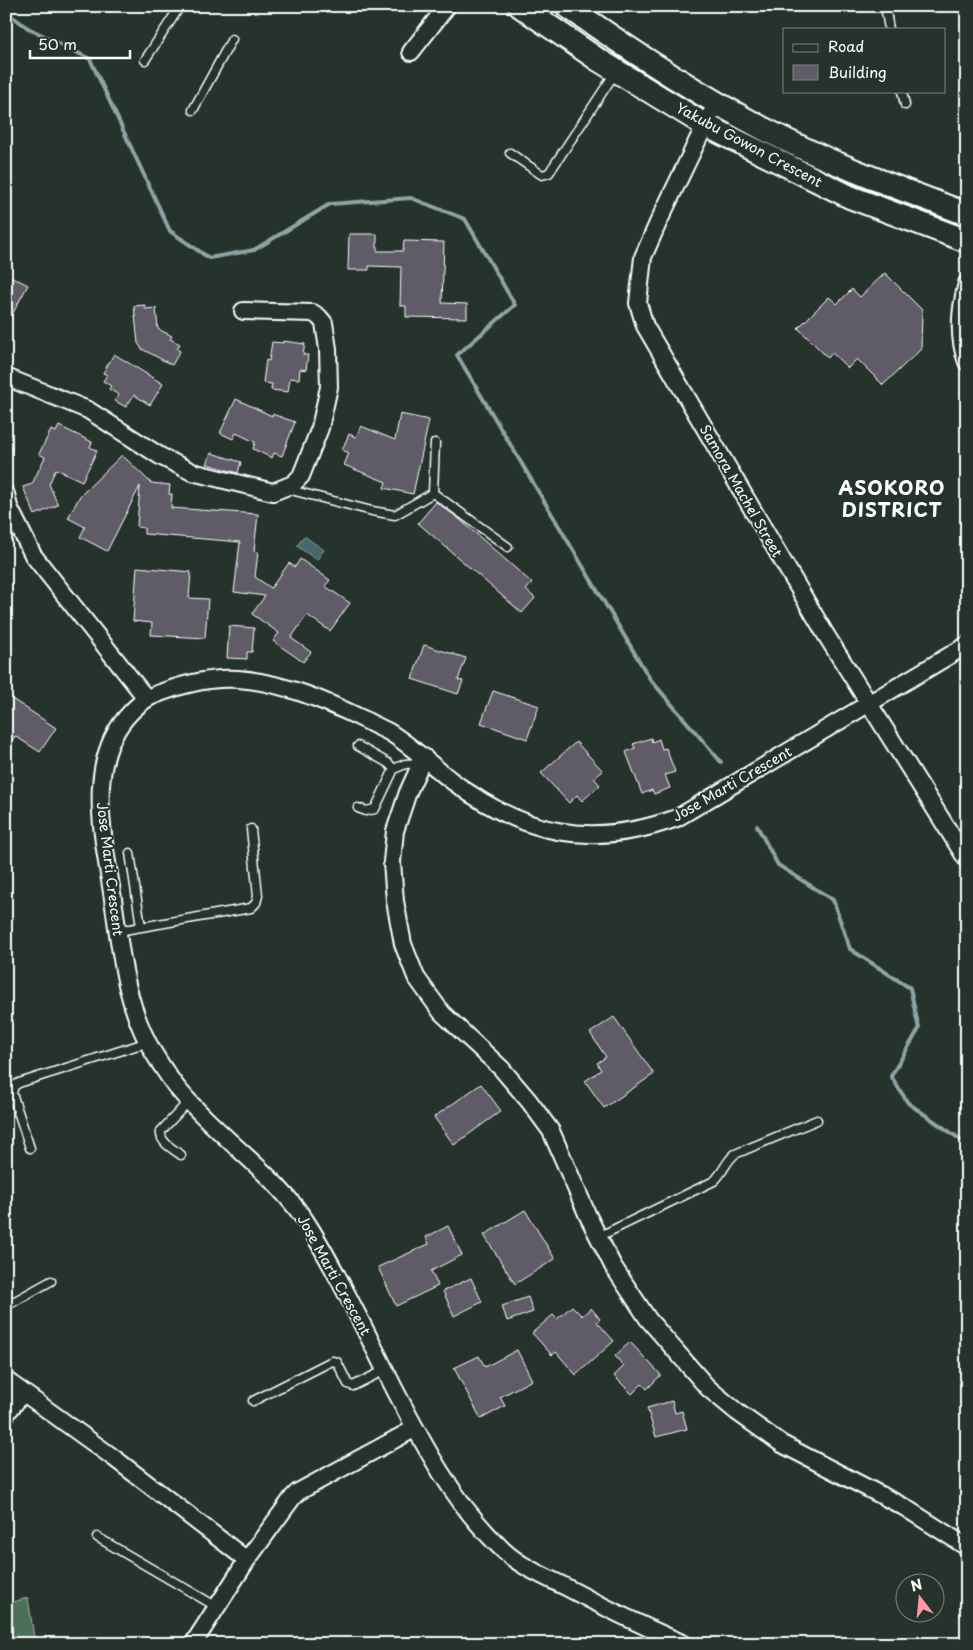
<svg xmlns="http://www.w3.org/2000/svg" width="973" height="1650" font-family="'Playpen Sans',sans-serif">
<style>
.green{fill:#4d6e58;stroke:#a6b6ac}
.water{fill:#45676b;stroke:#8fa4a6}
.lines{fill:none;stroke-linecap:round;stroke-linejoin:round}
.stream{stroke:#8fa4a6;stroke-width:4}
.building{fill:#5e5c67;stroke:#fff}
.lane-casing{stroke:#fff;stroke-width:11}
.street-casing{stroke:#fff;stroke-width:20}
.secondary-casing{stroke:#fff;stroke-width:26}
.lane{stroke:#26332d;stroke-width:8}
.street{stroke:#26332d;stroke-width:16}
.secondary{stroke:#26332d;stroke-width:22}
.labels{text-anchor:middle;stroke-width:4;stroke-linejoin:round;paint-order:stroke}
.street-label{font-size:14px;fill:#fff;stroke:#26332d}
.district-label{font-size:19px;font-weight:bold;letter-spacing:1px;fill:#fff;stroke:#26332d}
</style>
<rect width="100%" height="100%" fill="#26332d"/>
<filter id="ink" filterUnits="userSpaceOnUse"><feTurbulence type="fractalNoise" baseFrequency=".02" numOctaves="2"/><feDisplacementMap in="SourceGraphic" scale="10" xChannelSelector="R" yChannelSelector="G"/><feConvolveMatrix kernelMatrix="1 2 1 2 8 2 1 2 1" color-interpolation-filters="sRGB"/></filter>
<g filter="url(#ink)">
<!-- green -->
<path class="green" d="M28,1598L35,1644H6V1604Z"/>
<!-- water -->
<path class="water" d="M304,536L324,550L317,560L297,546Z"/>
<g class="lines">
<!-- stream -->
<path class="stream" d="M6,12L28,28L90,59L170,231L209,258L254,250L330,204L411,198L465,219L515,305L457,355L650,679L721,762
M757,826L778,865L833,900L850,949L910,988L919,1029L891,1076L908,1103L967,1144"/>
</g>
<!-- building -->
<path class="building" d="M349,234H377V251H403L404,241L444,242L442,303L467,304V318L406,317V306H400L401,267L369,266V270H348Z
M885,273L922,310L921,349L883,385L857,359L848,368L832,353L828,358L798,328L829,297L837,304L852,289L860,297Z
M6,274L28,285L6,326Z
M145,305V309L156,308L158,329L172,336L170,339L180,344L177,349L180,351L172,365L142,349L138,343L134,306Z
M283,341L305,344L303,355H308L306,370L300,369L299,379L290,378L288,392L271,390L272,384L263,383L266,360L269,361L272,342L283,343Z
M114,354L163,384L150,405L134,395L126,407L115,401L119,395L109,389L111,386L103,381L107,375L103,373Z
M236,399L272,416V414L295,422L282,456L274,453L272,458L253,449L255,442L236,433L233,439L220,433Z
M400,414L429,420L413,494L384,488L386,482L344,465L349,453L342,450L349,434L356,437L361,426L395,440Z
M59,426L92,442L90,447L97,451L82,481L56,469L49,484L58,505L35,515L23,487L32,484L45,457L39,454L51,430L56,432Z
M211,453L241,462L238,473L207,464Z
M122,455L151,483L170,485L169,494H172L171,508L258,514L254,551L258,552L255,577L271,588L289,563L295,567L300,559L330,580L325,586L350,603L330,631L307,615L291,638L311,652L303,662L273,641L279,633L252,614L265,596L234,592L240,542L144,534V528L137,527L140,486L107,551L80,537L85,527L68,518L80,496Z
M436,502L457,517L532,583L526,590L535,598L522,613L418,523Z
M137,567L191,572L189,598L208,599L205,638L151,635L152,623L133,621Z
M229,626L254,628L252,652H247V659L227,658Z
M424,645L466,658L458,680L463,681L458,694L412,679Z
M493,691L539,706L527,739L481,723Z
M6,695L56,728L40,752L15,736L6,749Z
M651,738L652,742L659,739L662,749L666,748L675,772L665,775L670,788L654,794L652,790L642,794L626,752L635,748L633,744Z
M576,742L603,771L594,778L600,785L582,801L577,795L569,803L541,773Z
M614,1017L654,1074L604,1108L585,1081L601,1070L597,1063L606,1057L590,1033Z
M481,1084L501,1111L454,1145L434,1117Z
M525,1210L555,1259L515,1284L484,1235Z
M448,1226L462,1255L431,1271L438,1286L396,1306L378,1267L429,1244L426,1237Z
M471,1278L482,1302L454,1316L443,1291Z
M528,1297L533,1312L507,1321L502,1306Z
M572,1306L582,1316L591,1308L600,1319L597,1322L614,1341L576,1375L556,1352L552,1355L532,1333L553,1315L557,1319Z
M630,1342L661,1375L647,1389L642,1384L632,1394L614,1376L624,1366L615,1356Z
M517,1350L532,1380L500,1397L505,1406L481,1419L454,1368L479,1356L485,1367Z
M672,1401L675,1413L682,1411L687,1429L656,1437L647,1408Z"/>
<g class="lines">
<!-- lane casing -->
<g class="lane-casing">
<path id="lane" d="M885,6L889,29
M145,60L179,8
M902,91L905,105
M193,110L232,39
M510,153L542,175L549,173L615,73
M287,489L372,511L395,515L433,493L508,547
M433,493L435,443
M358,746L388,763L394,769
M358,808L366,811L375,809L394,769L405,764L421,763
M130,853L141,927
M118,931L251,908L256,903L258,896L251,829
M30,1148L12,1093L14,1086L19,1083L148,1042
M181,1155C173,1149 159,1142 161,1131L189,1101
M598,1237L714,1181C723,1173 726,1161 735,1154L817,1120
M6,1306L51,1281
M253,1401L332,1361L337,1362L348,1384L353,1386L385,1370
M97,1537L217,1607"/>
</g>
<!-- street casing -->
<g class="street-casing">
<path id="street" d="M411,52L447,6
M717,103L705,125L658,223L643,257L638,303L645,326L826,635L967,860
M967,283C960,309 957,336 967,362
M6,377L88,410L160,456L192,472L273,492L293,484L301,476L320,428L329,387L328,349L324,323L319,317L313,313L243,311
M6,494L9,507L33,555L146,698
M424,757L408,792L395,831L392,862L395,901L403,944L416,977L442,1013L501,1068L529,1101L551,1131L588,1216L613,1266L648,1319L708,1388L737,1412L782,1444L904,1507L967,1547
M6,1380L114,1458L247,1560
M6,1414L23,1393
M193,1644L247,1560L293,1497L298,1492L414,1429
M684,1644C643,1626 603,1607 564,1586C543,1576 520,1566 503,1550C455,1505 424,1446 394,1388C368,1336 342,1281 312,1231C278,1174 220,1140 178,1089C169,1078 161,1065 153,1052C125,1004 121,953 113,899C104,839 83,761 131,712C138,705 143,700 152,696C179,685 209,677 238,679C282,682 326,701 365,720C372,724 381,728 389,732C412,746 431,765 452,781C524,835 591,849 677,818L967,645"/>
</g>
<!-- secondary casing -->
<g class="secondary-casing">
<path id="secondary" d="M520,6L597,59L705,125L850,197L967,241
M567,6C631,51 695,93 764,129C829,163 898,188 967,214"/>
</g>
<!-- lane -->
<use href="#lane" class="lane"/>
<!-- street -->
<use href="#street" class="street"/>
<!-- secondary -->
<use href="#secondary" class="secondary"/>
</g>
</g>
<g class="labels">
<!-- street labels -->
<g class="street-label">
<text transform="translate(749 145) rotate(28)" y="5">Yakubu Gowon Crescent</text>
<text transform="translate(741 491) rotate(60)" y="5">Samora Machel Street</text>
<text transform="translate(732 784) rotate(-30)" y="5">Jose Marti Crescent</text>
<text transform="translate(110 869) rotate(83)" y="5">Jose Marti Crescent</text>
<text transform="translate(334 1275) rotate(61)" y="5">Jose Marti Crescent</text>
</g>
<!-- district labels -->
<g class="district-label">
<text x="892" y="495">ASOKORO<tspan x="892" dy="22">DISTRICT</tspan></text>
</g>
</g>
<!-- margin -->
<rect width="973" height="1650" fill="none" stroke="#26332d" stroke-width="25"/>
<rect x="12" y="12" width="948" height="1625" fill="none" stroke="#fff" stroke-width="2" filter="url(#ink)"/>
<!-- legend -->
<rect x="783" y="28" width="162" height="65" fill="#26332d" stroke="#7d8581"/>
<rect x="793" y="44" width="25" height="8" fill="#26332d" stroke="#7d8581"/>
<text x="828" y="52" font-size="15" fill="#ffffff">Road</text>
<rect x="793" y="65" width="25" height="15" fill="#5e5c67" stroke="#7d8581"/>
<text x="828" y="78" font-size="15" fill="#ffffff">Building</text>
<!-- north arrow -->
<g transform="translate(920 1598) rotate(344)"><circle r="24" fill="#26332d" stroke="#7d8581"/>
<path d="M0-4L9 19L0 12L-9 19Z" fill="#ff9aa2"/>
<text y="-8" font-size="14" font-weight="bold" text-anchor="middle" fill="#ffffff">N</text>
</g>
<!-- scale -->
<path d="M30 50v8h100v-8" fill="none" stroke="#ffffff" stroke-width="2.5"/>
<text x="38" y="50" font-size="15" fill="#ffffff" stroke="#26332d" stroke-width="4" paint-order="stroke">50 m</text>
</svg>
